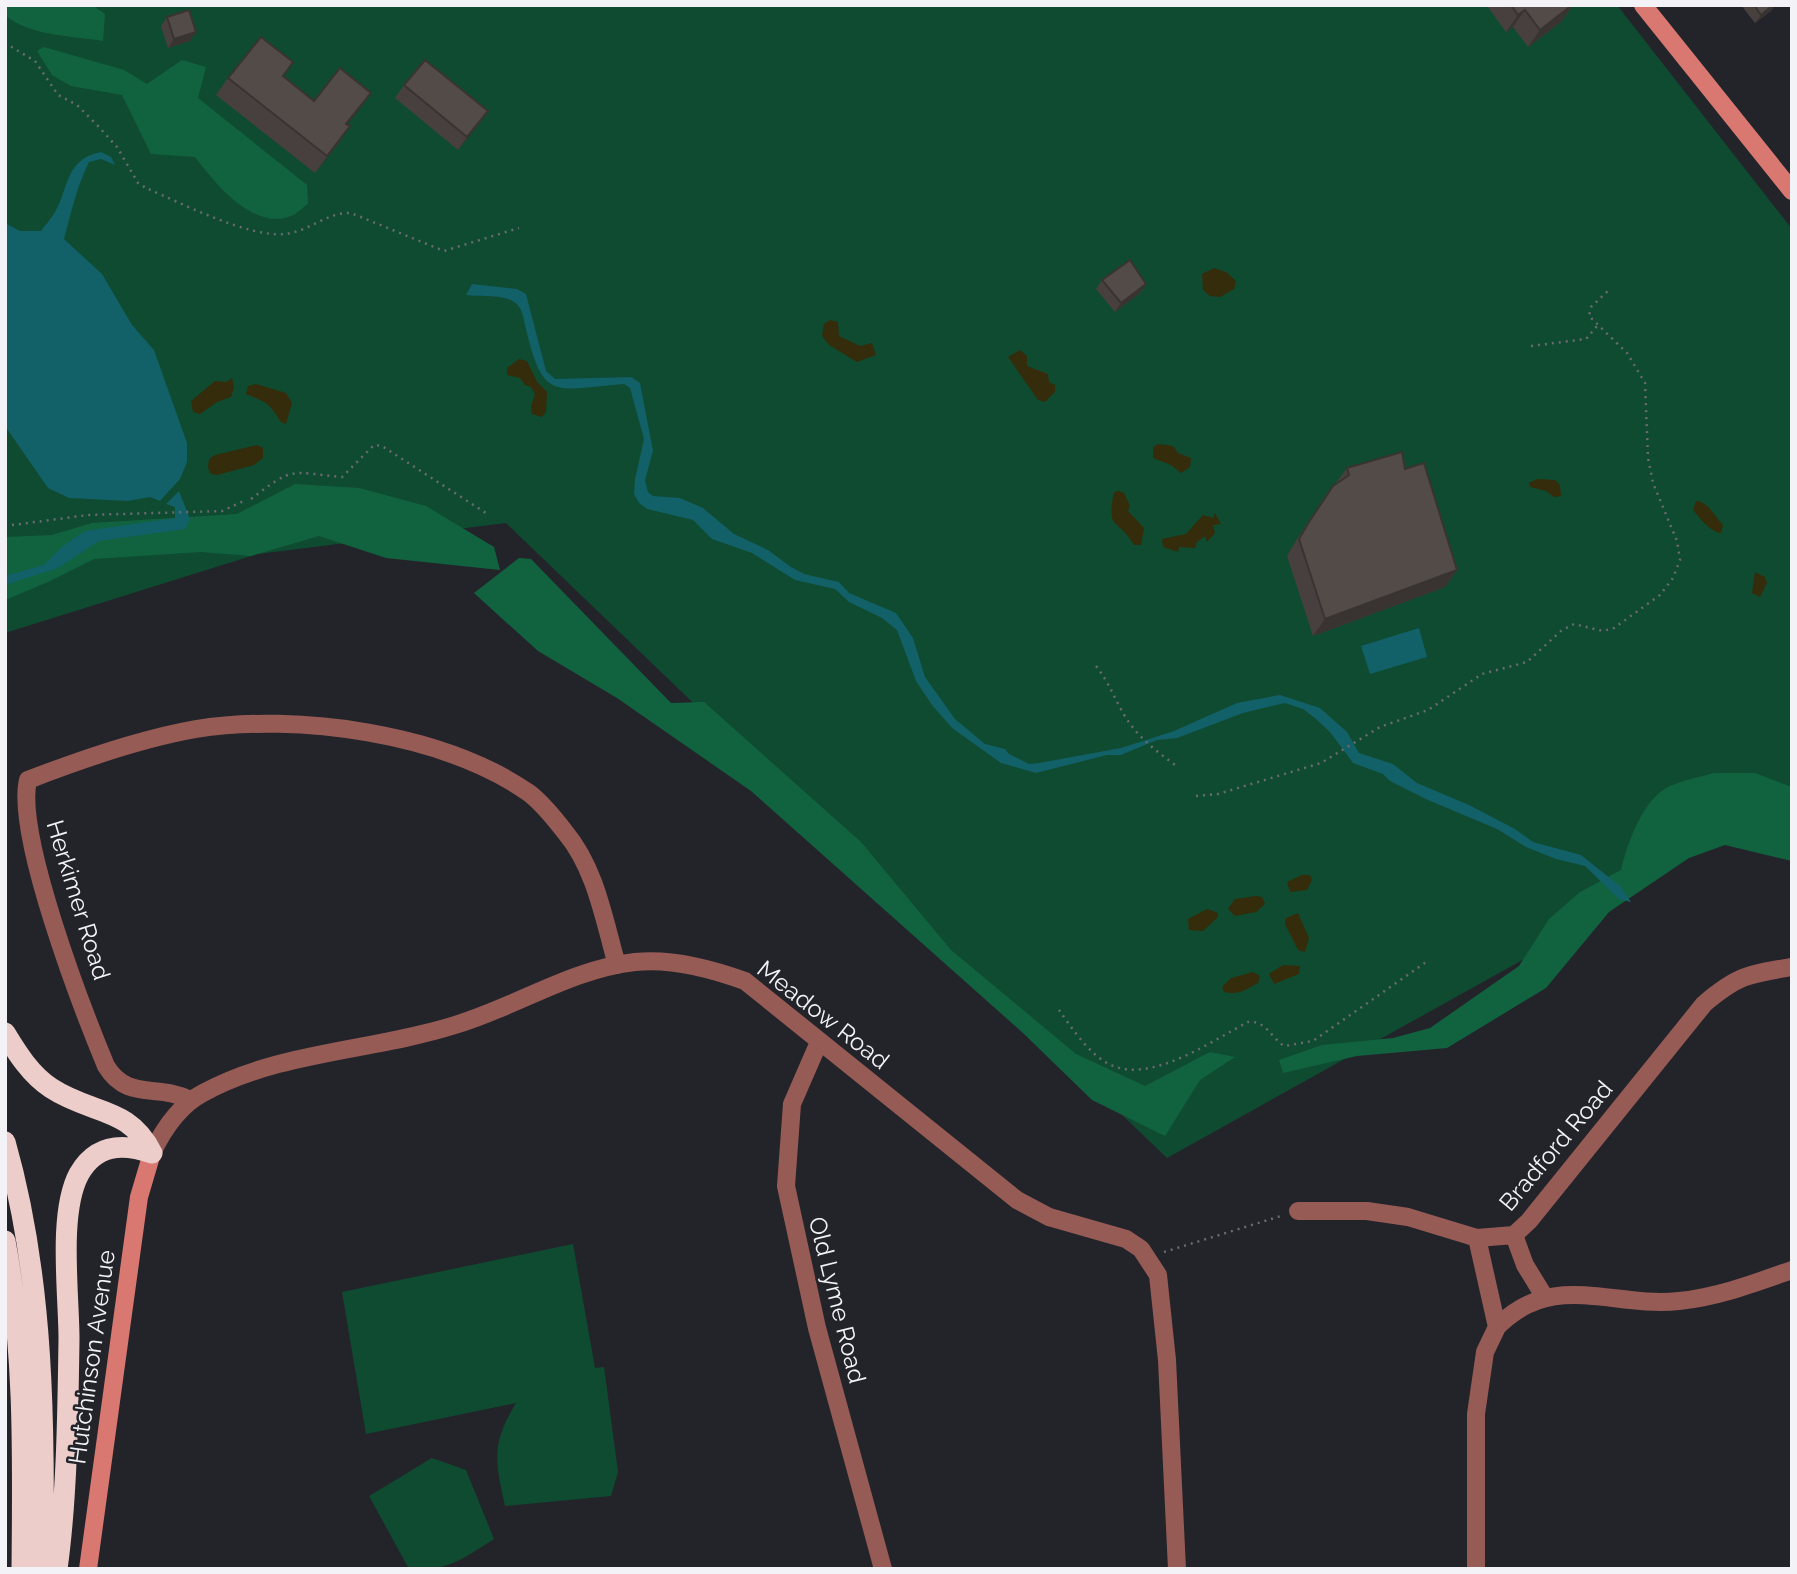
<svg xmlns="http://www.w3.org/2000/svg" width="1797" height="1574" font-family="Raleway,sans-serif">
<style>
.green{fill:#0f4b30}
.forest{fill:#116340}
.sand{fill:#342c0a}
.water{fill:#126068}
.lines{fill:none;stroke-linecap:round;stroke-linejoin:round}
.path{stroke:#6a6b70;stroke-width:2.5;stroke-dasharray:2 5;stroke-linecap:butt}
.street{stroke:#975b56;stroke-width:18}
.secondary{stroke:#d87871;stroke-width:18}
.highway{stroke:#eccdca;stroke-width:21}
.wall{fill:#47403e}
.shaded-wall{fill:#393432}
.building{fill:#524b48;stroke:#393432;stroke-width:2}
.labels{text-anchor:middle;stroke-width:5;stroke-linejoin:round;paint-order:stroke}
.street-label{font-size:24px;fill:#f3f3f7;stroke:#23242a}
</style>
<rect width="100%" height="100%" fill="#23242a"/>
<!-- green -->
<path class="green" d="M5,5H1617L1792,229V843L1709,832L1542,949L1167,1158L506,523L258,554L5,633Z
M573,1244L595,1368L604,1367L618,1472L611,1496L505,1506C495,1460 491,1445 516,1403L366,1434L342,1292Z
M432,1458L466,1470L494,1539C464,1558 445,1574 408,1567L369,1496Z"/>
<!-- forest -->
<path class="forest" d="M5,5H92L105,14L103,41C73,36 29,36 5,15Z
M44,47L124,70L147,84L182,60L206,67L198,98L307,185L308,204C303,207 297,214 291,216C253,231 215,183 195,157L151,154L122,95L71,86L52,75L37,51Z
M295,484L359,488L426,506L494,547L500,570L386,558L319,536L251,556L201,552L94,559L48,582L5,600L6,537L52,535L92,523L237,514Z
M519,558L531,559L671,703L704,702L861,842L951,950L1076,1054L1145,1086L1210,1052L1235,1057L1200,1080L1165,1136L1092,1100L1023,1033L751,791L617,698L538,651L474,593Z
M1714,773H1755L1792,787V861L1725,845L1689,858L1609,912L1546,988L1447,1048L1357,1056L1283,1073L1279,1060L1322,1045L1393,1038L1430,1028L1519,966L1549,919L1580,892L1621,870C1627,844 1643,798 1670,786C1684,780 1700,777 1714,773Z"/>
<!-- sand -->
<path class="sand" d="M1214,268L1226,272L1236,281L1234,289L1220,297L1210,296L1203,290L1202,274Z
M830,320L838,322L839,336L860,346L872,343L876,355L857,362L829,345L822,336L824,324Z
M1020,350L1027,356V366L1048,374L1049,382L1055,385V392L1045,402L1038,400L1008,357Z
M519,359L527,361L537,382L547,392L546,412L542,417L532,414L531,406L535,394L531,387L525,385L520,378L507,375V368Z
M232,378L234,387L231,397L217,402L200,414L193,412L191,401L215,381L226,382Z
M256,384L286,393L292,403L286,424L281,422C269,403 268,403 246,394L248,386Z
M1158,444L1173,446L1178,453L1191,458L1190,467L1181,473L1171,465L1153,458V447Z
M257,445L263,448V458L254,465L217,475L211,474L208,468L209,459L215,455Z
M1537,479L1555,480L1560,485L1561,496L1554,497L1546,491L1530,487L1529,483Z
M1119,491L1124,493L1130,506L1128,511L1144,528L1141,545H1134C1118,517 1106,532 1114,492Z
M1696,501C1709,502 1714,516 1723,525L1721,533C1710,532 1700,518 1693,510Z
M1215,513L1221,524L1213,525L1215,533L1207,542L1205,536L1197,542L1195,548L1179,547L1178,552L1163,547L1162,539L1186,534L1203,515L1213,518Z
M1755,572L1765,577L1767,583L1760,597L1752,593Z
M1302,875H1310L1312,880L1307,890L1290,892L1287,882Z
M1256,896L1262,897L1265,904L1256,912L1235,916L1228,909L1235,899Z
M1207,909L1218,913V917L1203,931L1189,930L1188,919Z
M1298,913L1309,938L1305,952L1298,950L1285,924L1286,918Z
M1283,965L1300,966L1299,974L1274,984L1269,974Z
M1253,972L1260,976L1258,983C1247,989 1238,996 1224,992L1222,987L1231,978Z"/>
<!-- water -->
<path class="water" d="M101,152L111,157L115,165L101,159L89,162C77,186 71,213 64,239L102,274L132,325L154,350L187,443V462L180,479L160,501L150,497L128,501L69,498L48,488L5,426V223L20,231H41C45,225 51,219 55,212C69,188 65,159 101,152Z
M472,284L517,289L526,294L546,371L555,379L631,377L640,383L653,451L645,480L648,492L653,496L680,498L703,508L734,534L768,550L791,567L804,574L839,582L849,593L896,613L913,638L925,677L955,719L985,744L1005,749L1009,754L1029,764L1039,763L1121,748L1174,731L1237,703L1280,695L1320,708L1347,732L1359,753L1393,764L1417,783L1469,805L1515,829L1533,842L1581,855L1621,887L1631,902L1619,899L1585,866L1556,859L1526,847L1497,829L1428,800L1390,781L1383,774L1353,763L1330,732L1316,719L1303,709L1285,703L1243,713L1177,738L1157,740L1121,755H1107L1036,773L1001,763L952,728L932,705L916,681L897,630L882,618L849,602L835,589L795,580L752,553L712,539L693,520L647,509L639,503L634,494L635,479L644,439L630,388L624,384C552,390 543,402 525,325C523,316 522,307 514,302C503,294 479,297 466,295Z
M179,491L190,519L185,529L99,541L58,568L5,585V576L44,565L63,546L85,531L175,518V507L166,504Z
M1419,628L1427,657L1370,674L1361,646Z"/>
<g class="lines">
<!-- path -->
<path class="path" d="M5,43L35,61L58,95L77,105L98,126L117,147L138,183L146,188C181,203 249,238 285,234C310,231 327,212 351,213L444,251L519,228
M1531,346L1586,339L1597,326
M251,499C294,466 289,472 342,477L374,445L382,446L489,515
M5,526L88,515L222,511L246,500
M1096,666C1108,681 1114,697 1123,713C1136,736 1157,752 1178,767
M1196,796L1218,794L1321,763L1380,727L1428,710L1482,674L1527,662L1562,630L1574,624L1603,631L1614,628L1660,595L1673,578L1680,560L1677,541L1653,483L1648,458L1645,383L1627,353L1589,316L1591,307L1611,288
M1059,1010C1072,1028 1089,1055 1111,1065C1152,1084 1213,1040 1248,1022C1265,1020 1271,1037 1284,1046L1313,1041L1429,960
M1164,1252L1281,1216"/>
<!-- street -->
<path class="street" d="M819,1042L792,1104L786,1186L817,1328L883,1569
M190,1100C158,1083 128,1102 106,1066C82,1008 15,835 28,780C82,759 139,739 196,729C297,713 443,733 529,793C542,803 555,819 565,832C596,869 604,920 617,965
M152,1153C163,1130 180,1105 203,1093C280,1051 373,1051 455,1025C516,1007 571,969 635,962C671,958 712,969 745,981L1017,1200L1049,1217L1126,1239L1141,1249L1158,1275L1167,1360L1177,1569
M1298,1211H1367L1408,1217L1477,1238L1514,1235L1529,1221L1704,1004C1738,975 1749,974 1792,967
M1514,1235L1525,1265L1544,1296
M1497,1327C1553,1270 1611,1308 1679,1301C1718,1297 1755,1283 1792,1270
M1476,1569V1414L1485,1352L1497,1327L1477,1238"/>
<!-- secondary -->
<path class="secondary" d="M1643,5L1792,191
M88,1569L139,1197L152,1153"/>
<!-- highway -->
<path class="highway" d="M5,1033C17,1053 31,1075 51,1088C92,1115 129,1106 152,1153
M5,1142C45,1282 44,1425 43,1569
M5,1241C25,1350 23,1458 22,1569
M57,1569C67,1497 68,1411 69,1339C69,1294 58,1213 79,1174C96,1144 122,1143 152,1153"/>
</g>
<!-- wall -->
<path class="wall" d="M1573,5L1561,22L1528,47L1513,27L1506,32L1487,6Z
M1741,5H1775L1771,11L1755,23Z
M167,17L196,32L190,41L168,48L161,26Z
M293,62L283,76L314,101L371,93L347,124L338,144L315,173L216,95L228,78Z
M404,85L488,111L458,150L395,98Z
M1102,280L1146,284L1140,293L1115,312L1096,289Z
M1347,468L1405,469L1457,570L1445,587L1313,636L1287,556L1297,539L1321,503Z"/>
<!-- shaded-wall -->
<path class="shaded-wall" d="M1573,5L1561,22L1528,47L1540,30Z
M1773,5H1775L1771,11L1755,23L1761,15Z
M1525,10L1513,27L1506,32L1518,15Z
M196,32L190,41L168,48L174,39Z
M371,93L359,110L334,141L346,124Z
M488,111L479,124L458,150L467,137Z
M350,126L338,144L315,173L327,156Z
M1146,284L1140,293L1115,312L1121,303Z
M1457,570L1445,587L1313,636L1325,619Z"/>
<!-- building -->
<path class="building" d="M1511,5H1572L1540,30L1525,10L1518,15Z
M1754,5H1773L1761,15Z
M189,10L196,32L174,39L167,17Z
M261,37L293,62L283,76L314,101L340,68L371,93L346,124L350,126L327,156L228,78Z
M425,60L488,111L467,137L404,85Z
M1130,260L1146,284L1121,303L1102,280Z
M1402,452L1405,469L1424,463L1457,570L1325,619L1299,539L1309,522L1333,486L1349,475L1347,468Z"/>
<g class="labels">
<!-- street labels -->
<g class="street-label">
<text transform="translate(78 900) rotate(73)" y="8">Herkimer Road</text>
<text transform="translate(823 1015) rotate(38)" y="8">Meadow Road</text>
<text transform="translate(1556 1146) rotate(-50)" y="8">Bradford Road</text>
<text transform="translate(837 1300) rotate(76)" y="8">Old Lyme Road</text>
<text transform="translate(92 1357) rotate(-82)" y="8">Hutchinson Avenue</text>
</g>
</g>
<!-- border -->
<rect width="1797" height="1574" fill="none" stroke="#f3f3f7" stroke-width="14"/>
</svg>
